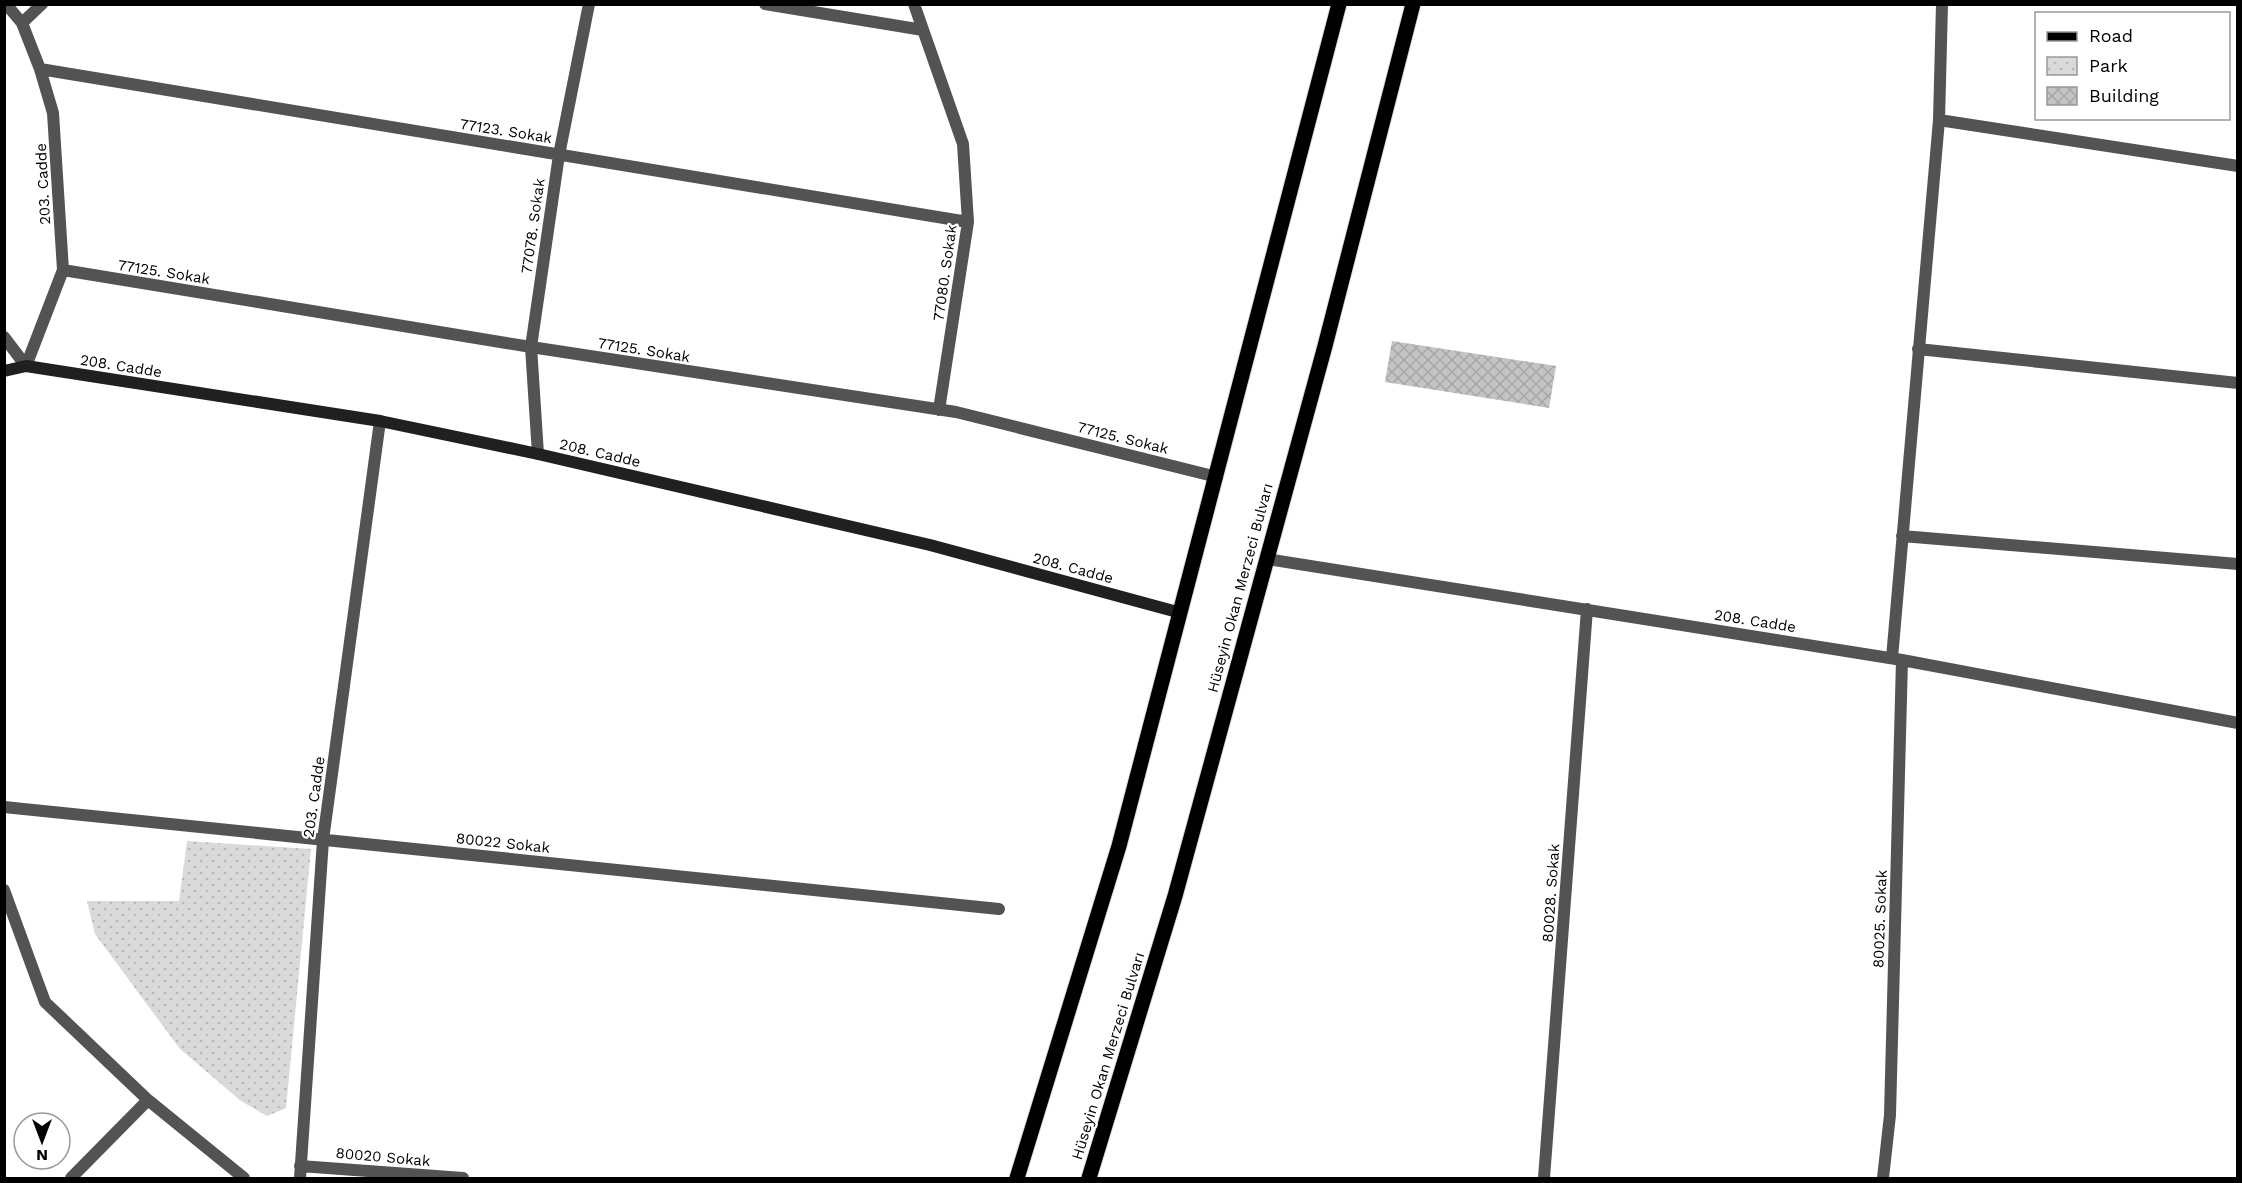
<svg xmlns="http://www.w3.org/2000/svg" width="2242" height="1183" font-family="'Work Sans',sans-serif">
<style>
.park{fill:url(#park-dots)}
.building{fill:url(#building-cross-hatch)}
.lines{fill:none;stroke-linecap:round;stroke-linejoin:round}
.primary-casing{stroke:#dbdbdb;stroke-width:17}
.street{stroke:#535353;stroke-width:12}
.secondary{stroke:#202020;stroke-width:12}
.primary{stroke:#000;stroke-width:15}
.labels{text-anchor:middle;stroke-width:4.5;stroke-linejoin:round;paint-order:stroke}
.street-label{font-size:15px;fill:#000;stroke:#fff}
</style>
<defs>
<pattern id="park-dots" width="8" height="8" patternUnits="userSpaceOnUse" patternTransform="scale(1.5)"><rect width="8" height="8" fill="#dadada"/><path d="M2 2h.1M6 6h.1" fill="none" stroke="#b9b9b9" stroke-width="1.8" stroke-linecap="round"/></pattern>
<pattern id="building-cross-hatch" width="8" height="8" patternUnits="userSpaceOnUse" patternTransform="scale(1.5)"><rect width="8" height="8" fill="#c3c3c3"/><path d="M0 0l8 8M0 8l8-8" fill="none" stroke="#a6a6a6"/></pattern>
</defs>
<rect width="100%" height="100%" fill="#fff"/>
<!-- park -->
<path class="park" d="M187,841L311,849L286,1108L267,1116L241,1101L180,1049L95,934L87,901H179Z"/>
<!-- building -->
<path class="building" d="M1392,341L1556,366L1549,408L1385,382Z"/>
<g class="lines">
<!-- primary casing -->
<g class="primary-casing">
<path id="primary" d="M1017,1178L1119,846L1339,4
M1089,1178L1175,896L1325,346L1413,4"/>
</g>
<!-- street -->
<path class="street" d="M6,4L22,23L40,69L53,113L63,270L26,366
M765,4L923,30
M914,4L963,144L968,222L939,410
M22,23L42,4
M40,69L968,222
M1939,120L2238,166
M63,270L531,347L956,412L1217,477
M4,337L26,366
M1918,349L2238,383
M538,454L531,347L559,155L589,4
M1902,536L2238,564
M1267,559L1902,660L2238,723
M1892,658L1939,120L1942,4
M4,807L999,909
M4,890L45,1002L148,1100L244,1178
M300,1166L463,1178
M71,1178L148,1100
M300,1178L323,840L380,421
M1544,1178L1587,609
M1883,1178L1890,1115L1902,660"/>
<!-- secondary -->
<path class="secondary" d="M4,371L26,366L380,421L538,454L930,545L1181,613"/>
<!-- primary -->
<use href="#primary" class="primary"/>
</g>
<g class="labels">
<!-- street labels -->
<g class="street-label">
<text transform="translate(506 131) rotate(9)" y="5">77123. Sokak</text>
<text transform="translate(43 184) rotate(-93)" y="5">203. Cadde</text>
<text transform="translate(533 226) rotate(-82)" y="5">77078. Sokak</text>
<text transform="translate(164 272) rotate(9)" y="5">77125. Sokak</text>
<text transform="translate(945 273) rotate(-82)" y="5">77080. Sokak</text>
<text transform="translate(644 350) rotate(9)" y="5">77125. Sokak</text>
<text transform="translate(121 366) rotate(9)" y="5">208. Cadde</text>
<text transform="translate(1123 438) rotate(14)" y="5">77125. Sokak</text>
<text transform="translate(600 453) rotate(13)" y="5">208. Cadde</text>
<text transform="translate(1073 568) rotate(15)" y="5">208. Cadde</text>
<text transform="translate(1240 588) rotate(-75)" y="5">Hüseyin Okan Merzeci Bulvarı</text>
<text transform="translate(1755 621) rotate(9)" y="5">208. Cadde</text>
<text transform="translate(314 797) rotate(-82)" y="5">203. Cadde</text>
<text transform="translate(503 843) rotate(6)" y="5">80022 Sokak</text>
<text transform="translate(1551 893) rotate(-86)" y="5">80028. Sokak</text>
<text transform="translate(1880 919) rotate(-88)" y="5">80025. Sokak</text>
<text transform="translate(1108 1056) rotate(-73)" y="5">Hüseyin Okan Merzeci Bulvarı</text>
<text transform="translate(383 1157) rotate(5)" y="5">80020 Sokak</text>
</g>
</g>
<!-- border -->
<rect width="2242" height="1183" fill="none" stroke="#000000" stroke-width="12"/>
<!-- legend -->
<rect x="2035" y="12" width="195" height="108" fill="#ffffff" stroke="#999999" stroke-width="1.5"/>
<rect x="2047" y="32" width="30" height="9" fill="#000000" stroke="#999999" stroke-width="1.5"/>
<text x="2089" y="42" font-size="18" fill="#000000">Road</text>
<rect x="2047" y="57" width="30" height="18" fill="url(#park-dots)" stroke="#999999" stroke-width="1.5"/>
<text x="2089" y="72" font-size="18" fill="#000000">Park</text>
<rect x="2047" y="87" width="30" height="18" fill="url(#building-cross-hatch)" stroke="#999999" stroke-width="1.5"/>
<text x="2089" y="102" font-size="18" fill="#000000">Building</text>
<!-- north arrow -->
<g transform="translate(42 1141) rotate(180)"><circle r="28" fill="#ffffff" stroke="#999999" stroke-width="1.5"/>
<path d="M0-4.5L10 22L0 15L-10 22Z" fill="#000000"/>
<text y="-9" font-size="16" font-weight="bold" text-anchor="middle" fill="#000000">N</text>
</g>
</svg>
